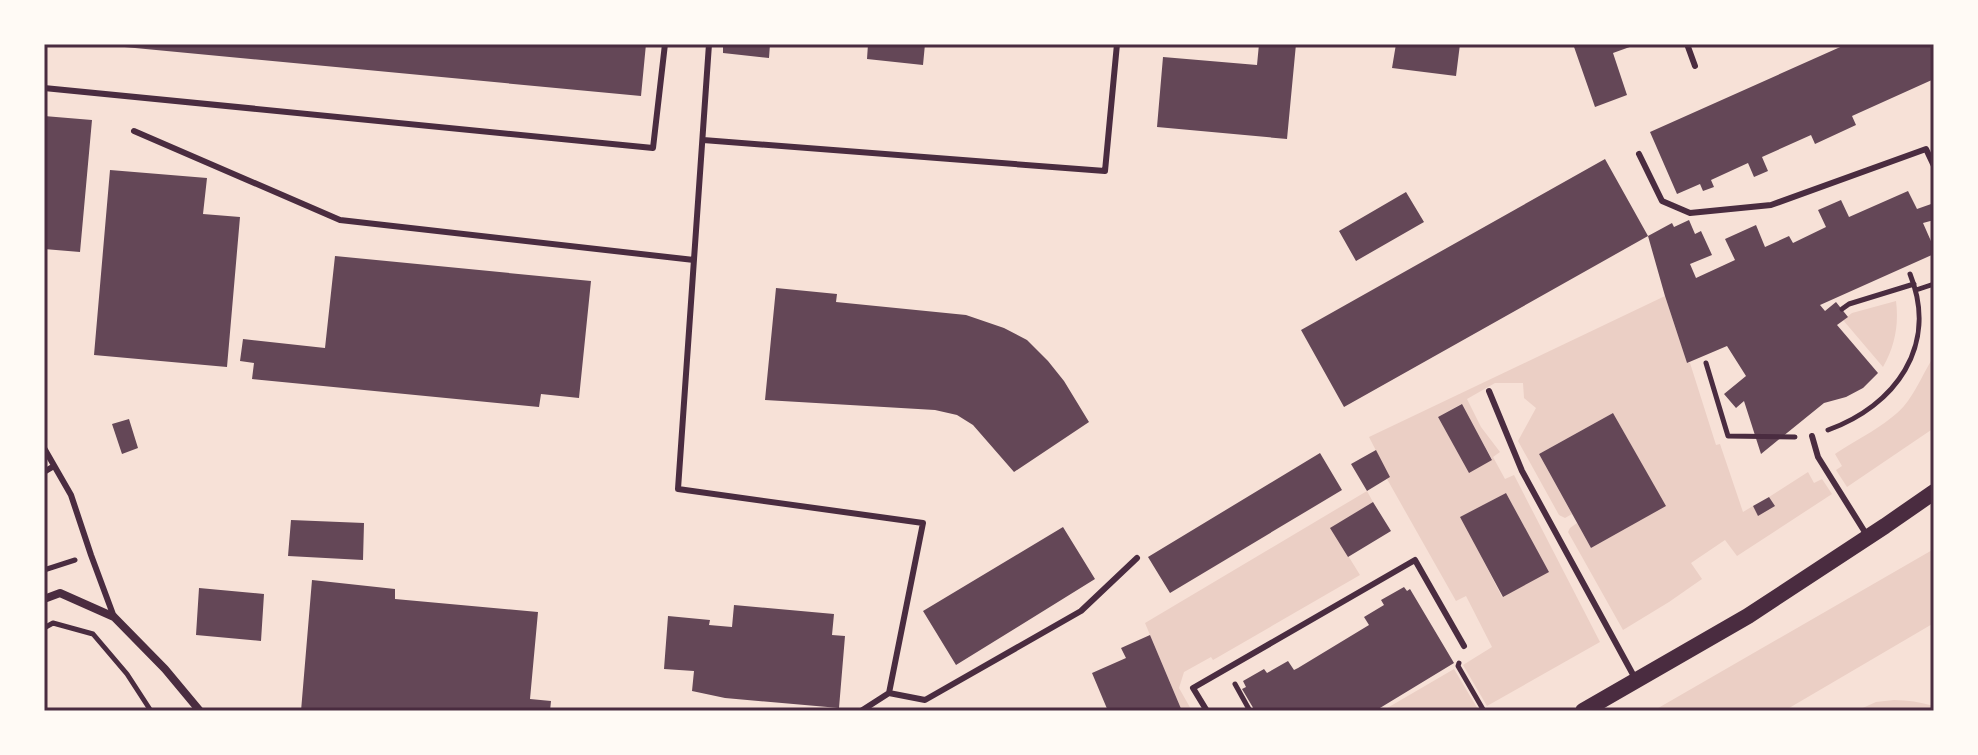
<svg xmlns="http://www.w3.org/2000/svg" width="1978" height="755" font-family="'DejaVu Sans',sans-serif">
<style>
.green{fill:#ebcfc5;fill-rule:evenodd}
.building{fill:#644757}
.lines{fill:none;stroke-linecap:round;stroke-linejoin:round}
.path{stroke:#4a2c40;stroke-width:5}
.service{stroke:#4a2c40;stroke-width:6}
.minor{stroke:#4a2c40;stroke-width:8}
.secondary{stroke:#4a2c40;stroke-width:16}
.neatline{fill:none;stroke:#4a2c40;stroke-width:3}
</style>
<rect width="100%" height="100%" fill="#f7e1d7"/>
<!-- green -->
<path class="green" d="M1665,296L1687,363H1690L1716,445L1720,444L1743,512L1753,506L1758,515L1774,506L1769,497L1808,472L1814,483L1822,479L1832,494L1737,556L1725,540L1691,563L1702,579L1669,602L1623,630L1568,532L1570,528L1577,523L1591,548L1665,506L1613,413L1539,454L1572,514L1565,518L1559,515L1518,441L1536,408L1524,398L1523,383H1495L1467,399L1481,427L1500,452L1493,457L1505,479L1514,475L1600,642L1487,706L1463,665L1492,647L1466,596L1456,601L1387,479L1389,476L1369,437ZM1461,404L1492,459L1469,472L1438,417ZM1506,493L1548,572L1502,597L1461,517Z
M1896,301C1899,324 1895,346 1883,367L1843,320L1852,313Z
M1931,361L1934,366V428L1847,487L1836,470L1842,466L1835,454C1857,439 1886,426 1904,406C1915,393 1922,376 1931,361Z
M1367,491L1373,502L1331,528L1360,575L1213,660L1211,657L1184,672L1179,688L1192,711H1182L1145,623Z
M1934,549V623L1784,711H1653Z
M1454,669L1479,711H1382Z
M1894,700C1908,700 1920,702 1934,706V711H1856L1876,702Z"/>
<!-- building -->
<path class="building" d="M114,44H646L641,96L114,46Z
M723,44H770L769,58L723,53Z
M868,44H925L923,65L867,59Z
M1259,44H1296L1287,139L1157,127L1163,57L1257,65Z
M1396,44H1460L1456,76L1392,68Z
M1573,44H1638L1613,53L1627,95L1595,107Z
M1847,44H1934V79L1852,116L1856,125L1815,144L1811,135L1762,157L1768,171L1754,177L1748,163L1711,180L1714,187L1703,191L1700,184L1677,194L1650,132Z
M44,116L92,120L80,252L44,249Z
M1605,159L1648,236L1344,407L1301,330Z
M110,170L207,178L203,214L240,217L227,367L94,355Z
M1908,191L1917,209L1934,203V220L1923,223L1934,248V254L1820,305L1825,311L1836,302L1848,317L1837,325L1878,373L1863,388L1846,397L1824,403L1761,454L1744,401L1736,408L1724,394L1746,376L1727,346L1687,363L1665,296L1648,236L1672,223L1674,227L1689,220L1695,234L1701,231L1712,255L1690,264L1696,278L1735,260L1725,239L1756,225L1765,247L1789,236L1793,243L1826,227L1818,210L1841,200L1849,217Z
M1406,192L1424,222L1356,261L1339,231Z
M335,256L591,281L579,398L541,394L539,407L252,379L254,363L240,361L243,339L325,348Z
M776,288L837,294L836,302L966,315L1004,328L1027,340L1048,361L1064,381L1089,422L1014,472L973,425L957,415L935,410L765,400Z
M1462,404L1492,460L1469,473L1438,417Z
M1613,413L1666,506L1591,548L1539,454Z
M129,419L138,448L122,454L112,424Z
M1376,450L1390,477L1367,491L1351,464Z
M1320,453L1342,490L1170,593L1148,557Z
M1506,493L1549,572L1503,597L1460,517Z
M1769,497L1775,506L1758,516L1753,506Z
M1373,502L1391,531L1348,557L1330,528Z
M291,520L364,523L363,560L288,556Z
M1063,527L1095,579L956,665L923,611Z
M312,580L395,589V599L538,612L530,699L551,701L550,711H301Z
M1404,587L1407,591L1410,589L1454,663L1375,711H1255L1242,689L1246,687L1243,681L1264,669L1267,673L1288,661L1294,670L1298,668L1369,625L1364,617L1384,605L1381,600Z
M199,588L264,594L261,641L196,635Z
M734,605L834,614L832,635L845,636L839,708L725,698L692,691L694,671L664,669L668,616L710,620L709,625L732,627Z
M1150,635L1182,711H1108L1092,673L1126,658L1121,648Z"/>
<g class="lines">
<!-- path -->
<path class="path" d="M1916,290L1934,284
M1842,309L1849,304L1914,284
M1706,363L1728,436L1795,437
M1828,430C1895,406 1939,346 1910,274
M44,570L75,560
M44,628L53,623L93,634L127,674L151,711
M1459,663L1458,666L1484,711
M1235,684L1250,711"/>
<!-- service -->
<path class="service" d="M709,44L678,489L923,523L889,693L861,711
M1687,44L1695,66
M44,88L653,148L665,44
M134,131L340,220L694,260
M703,140L1105,171L1117,44
M1639,154L1662,201L1690,213L1771,205L1926,149L1934,166
M1489,391L1522,471L1636,680
M1812,436L1818,457L1868,537
M44,448L71,495L91,555L114,617
M44,472L54,466
M889,693L925,700L1081,611L1137,558
M1207,711L1193,688L1415,560L1464,646"/>
<!-- minor -->
<path class="minor" d="M44,599L60,593L114,617L165,669L200,711"/>
<!-- secondary -->
<path class="secondary" d="M1583,711L1748,616L1885,526L1934,492"/>
</g>
<!-- border -->
<rect width="1978" height="755" fill="none" stroke="#fffaf5" stroke-width="92"/>
<rect x="46" y="46" width="1886" height="663" class="neatline"/>
</svg>
